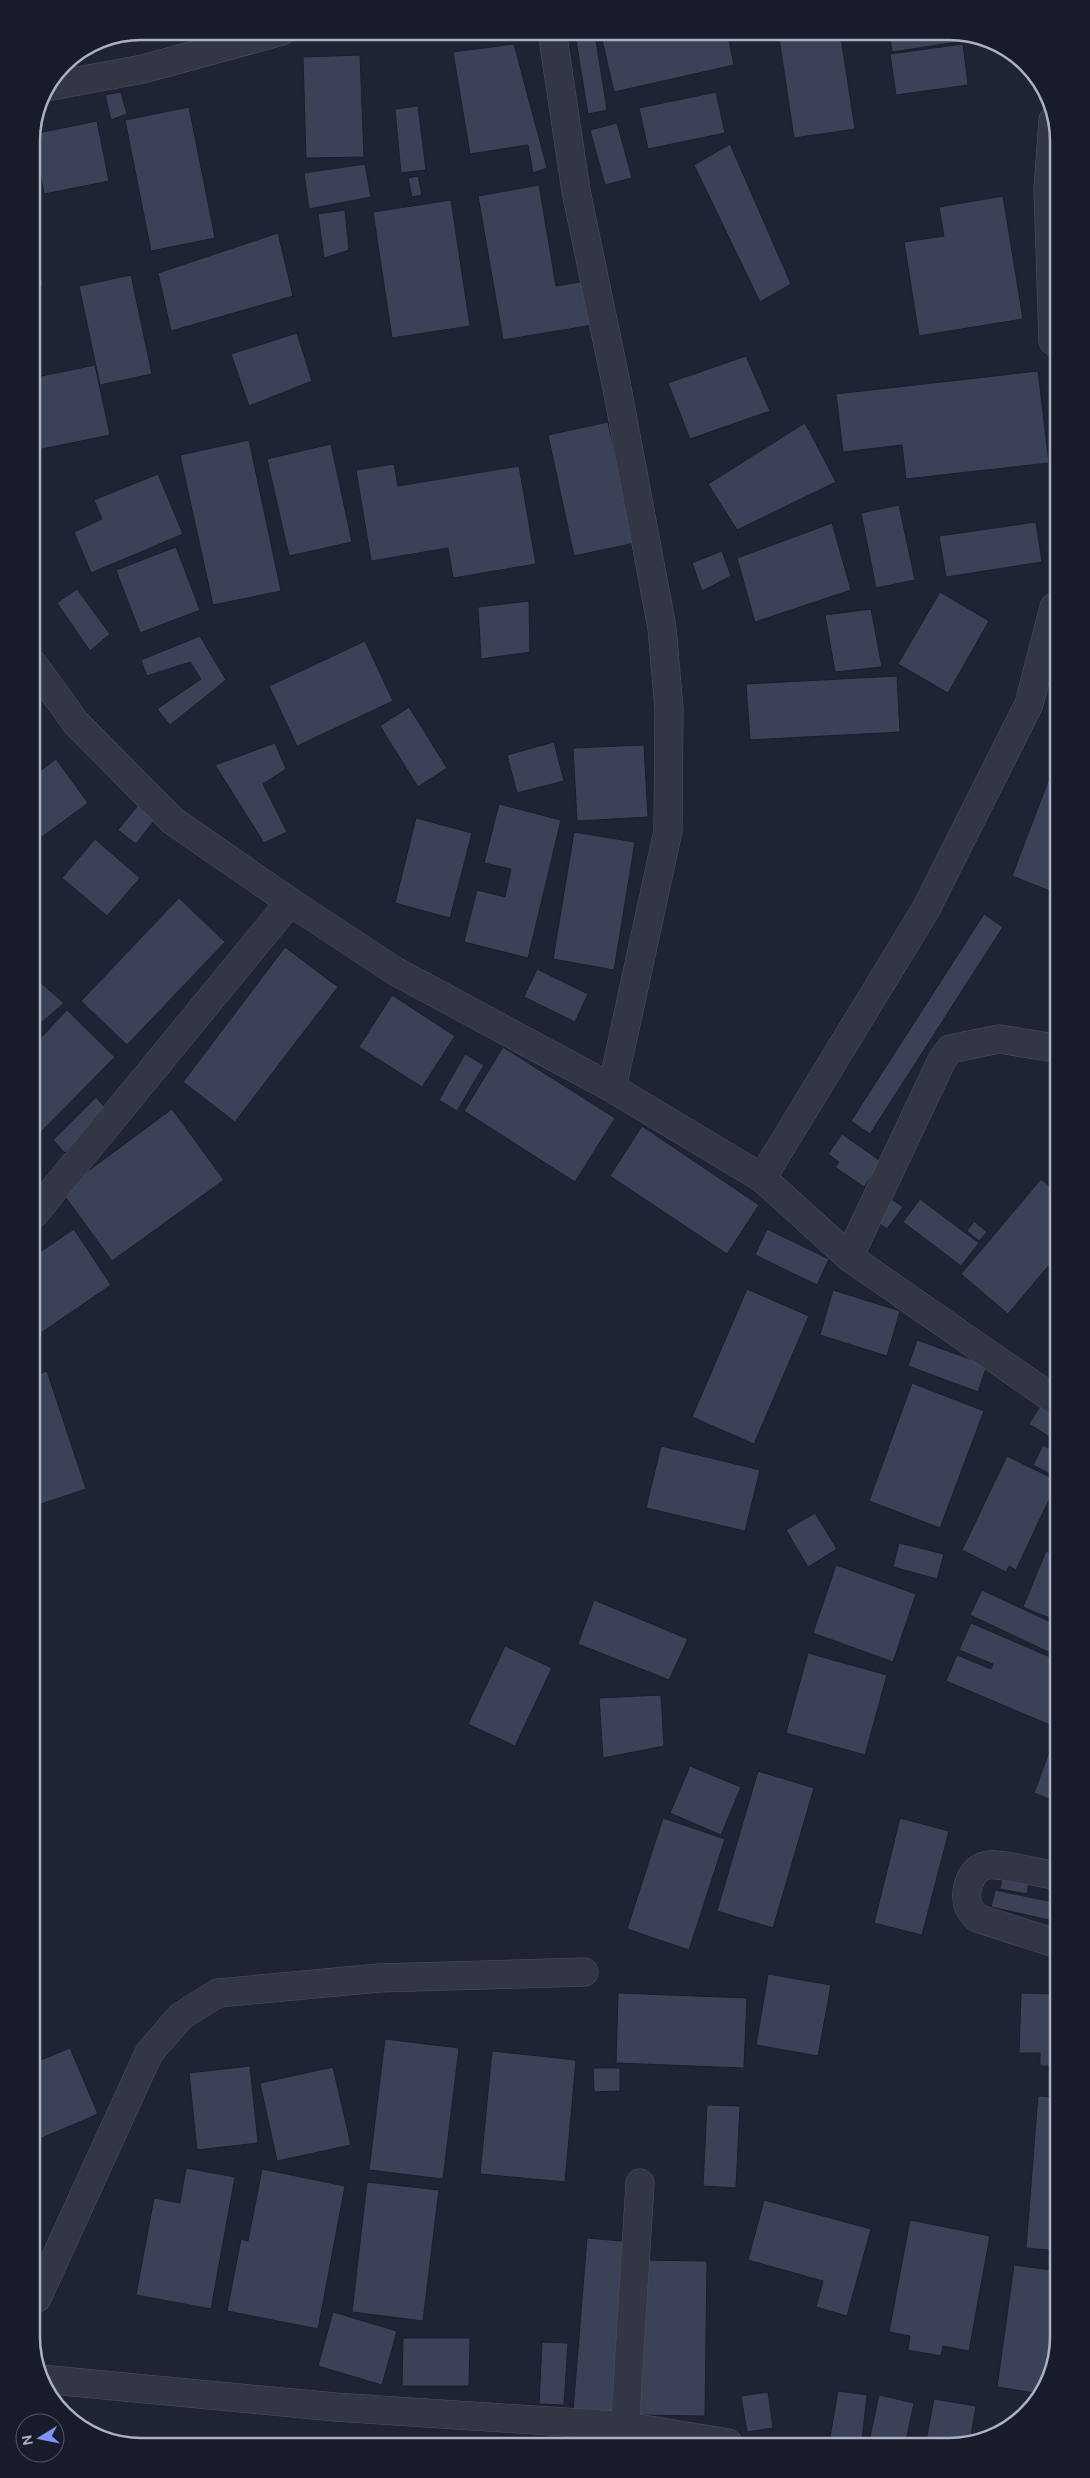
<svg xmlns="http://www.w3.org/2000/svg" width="1090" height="2478" font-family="Ubuntu,sans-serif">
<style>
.building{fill:#3b4156;stroke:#1a1e2c}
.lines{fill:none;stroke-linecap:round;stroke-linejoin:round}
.minor-casing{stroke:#4d5161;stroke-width:29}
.minor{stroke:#323645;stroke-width:28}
.rim{fill:none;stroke:#acb0c3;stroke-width:2.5}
</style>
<rect width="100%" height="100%" fill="#1f2435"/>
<!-- building -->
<path class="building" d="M141,31L142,32L90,46L99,39Z
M600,31H727L734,65L614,92Z
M778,31H840L855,129L794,138Z
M889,31L956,32L977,39L892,52Z
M595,34L607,110L588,114L576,40Z
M514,44L547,168L533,173L528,145L470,154L453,52Z
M963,44L968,85L896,95L890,54Z
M360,55L364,157L306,158L303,57Z
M121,92L127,114L111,120L105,95Z
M716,92L725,133L648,149L639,108Z
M418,106L426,170L401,173L395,109Z
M189,107L215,238L151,251L125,120Z
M97,121L109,181L44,194L33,134Z
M617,123L632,178L605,185L590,130Z
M730,144L791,284L760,302L694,165Z
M365,164L371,197L309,209L304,173Z
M418,176L422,195L412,197L408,178Z
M539,185L556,286L585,281L593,325L503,340L478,196Z
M1003,196L1023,319L919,336L904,242L944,236L939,207Z
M451,200L470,326L392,338L373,212Z
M345,210L349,250L324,258L318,214Z
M278,233L293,296L171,331L158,273Z
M32,234L43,285L32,287Z
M131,275L152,374L100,385L79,286Z
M297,333L312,381L249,406L231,354Z
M746,356L770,411L690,439L668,383Z
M95,365L110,435L32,451V378Z
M1038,371L1049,463L906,479L902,445L843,452L836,394Z
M608,422L635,543L574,556L548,435Z
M805,423L836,482L737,530L708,484Z
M249,440L281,591L213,605L180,455Z
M331,444L352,542L289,556L267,459Z
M394,464L398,486L519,466L536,564L453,578L448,548L371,561L356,470Z
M158,474L183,534L91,573L74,532L102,519L94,500Z
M899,505L915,580L876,588L861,513Z
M1036,522L1042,562L946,577L939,536Z
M832,523L851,590L755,622L737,558Z
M176,547L200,610L140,633L116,570Z
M722,551L731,576L702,591L692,563Z
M77,589L110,634L90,651L57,603Z
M940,592L989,621L948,693L898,664Z
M529,601L530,652L481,659L478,607Z
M871,609L882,667L835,672L825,615Z
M200,636L226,680L170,725L157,709L201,679L190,662L147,676L141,660Z
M365,641L393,701L297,746L269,686Z
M897,676L900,732L750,740L746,684Z
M409,707L447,768L418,787L380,726Z
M554,742L564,781L517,793L507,755Z
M275,743L286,769L263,784L287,832L264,843L215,765Z
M644,745L648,817L577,821L573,748Z
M56,759L88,803L42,837L33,825V776Z
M1050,776L1055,777V893L1012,876Z
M139,804L156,818L136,844L118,830Z
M499,804L561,820L528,958L464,942L477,890L505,897L511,869L484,863Z
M416,818L472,833L450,918L395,903Z
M574,832L635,842L614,970L553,959Z
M95,839L140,878L107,916L62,878Z
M179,898L225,942L127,1045L81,1001Z
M984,914L1003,927L870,1134L851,1121Z
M285,947L338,987L235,1122L183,1082Z
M537,969L588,994L575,1022L524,997Z
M34,977L64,1003L34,1029Z
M392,995L455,1036L422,1087L359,1047Z
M67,1010L115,1057L34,1139V1045Z
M503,1047L615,1118L575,1182L464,1111Z
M465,1054L484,1065L457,1111L439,1100Z
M96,1097L106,1109L65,1153L53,1140Z
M172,1109L224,1180L112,1261L61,1191Z
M642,1126L759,1205L727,1254L610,1176Z
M842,1134L882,1162L864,1187L835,1167L839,1162L828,1154Z
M1041,1179L1056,1191V1257L1008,1314L961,1274Z
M890,1198L903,1207L887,1229L874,1220Z
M920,1199L979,1243L961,1266L903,1222Z
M974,1221L987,1232L979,1241L967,1231Z
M74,1229L111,1285L35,1337L34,1256Z
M767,1229L829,1259L817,1285L755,1255Z
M747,1289L809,1316L754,1444L692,1417Z
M833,1290L900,1311L887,1356L820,1335Z
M917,1340L987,1365L978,1392L908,1366Z
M47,1371L86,1489L35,1506V1375Z
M912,1383L984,1411L940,1528L869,1501Z
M1041,1405L1056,1414V1441L1029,1424Z
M1043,1445L1056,1452V1477L1033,1465Z
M661,1446L760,1470L745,1531L646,1508Z
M1007,1456L1056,1480V1485L1016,1570L1009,1566L1006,1572L962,1550Z
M815,1513L837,1549L808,1567L786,1530Z
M899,1543L944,1554L937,1579L893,1567Z
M1046,1551L1057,1556V1621L1023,1607Z
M836,1565L916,1594L893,1662L813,1633Z
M982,1590L1057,1625V1656L970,1615Z
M594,1600L688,1639L669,1680L578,1644Z
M971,1623L1057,1660V1728L946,1681L957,1655L991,1669L993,1664L959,1650Z
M505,1646L552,1668L515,1746L468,1724Z
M808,1653L887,1675L865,1755L786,1733Z
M661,1695L664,1746L603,1758L599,1698Z
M1053,1741L1057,1743V1802L1034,1793Z
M690,1766L741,1787L721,1835L670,1813Z
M758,1771L814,1788L773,1928L717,1911Z
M663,1818L725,1839L689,1950L627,1929Z
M900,1818L949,1831L922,1935L874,1923Z
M1002,1877L1029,1882L1027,1894L1000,1889Z
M995,1890L1058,1903V1922L991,1907Z
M768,1974L831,1985L818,2056L756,2045Z
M618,1993L747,1998L744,2068L616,2063Z
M1021,1993L1058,1994V2066H1040V2053H1019Z
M385,2039L459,2048L443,2179L369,2170Z
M70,2048L98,2114L37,2140L36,2062Z
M492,2051L576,2060L565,2182L480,2174Z
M250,2066L258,2143L197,2150L189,2073Z
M333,2067L351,2145L277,2161L260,2083Z
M593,2068H620V2091L594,2092Z
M1038,2096L1058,2097L1059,2251L1026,2248Z
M707,2105L740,2106L736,2188L703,2186Z
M186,2168L235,2177L211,2309L136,2295L154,2198L180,2203Z
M262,2169L345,2186L318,2329L227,2311L241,2239L248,2241Z
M367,2182L439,2190L423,2321L352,2312Z
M764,2200L871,2229L847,2316L816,2307L823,2281L748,2260Z
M910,2220L990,2236L969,2351L943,2346L941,2356L908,2350L910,2336L889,2332Z
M587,2238L633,2242L618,2414L573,2411Z
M639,2260L707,2261L705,2416L638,2415Z
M1014,2265L1059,2271V2337L1041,2394L997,2387Z
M333,2312L397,2331L382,2385L318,2366Z
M403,2338H470L469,2386H402Z
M542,2342L568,2343L564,2405L539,2404Z
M838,2391L867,2395L862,2440L830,2437Z
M768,2392L773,2428L747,2432L741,2396Z
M879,2395L914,2403L906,2441H869Z
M934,2399L976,2406L970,2441H926Z"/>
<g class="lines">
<!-- minor casing -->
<g class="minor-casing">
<path id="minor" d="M552,31L576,191L617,388L662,628L669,709L668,831L612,1088
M46,87L143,69L282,31
M1053,120L1048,189L1053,341
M33,664L76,723L173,821L290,902L395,971L612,1088L762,1178L849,1257L1056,1401
M762,1178L926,909L1029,704L1054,607
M34,1214L290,902
M849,1257L942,1060L950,1049L999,1039L1055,1048
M1058,1876C1043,1874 1000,1863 988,1865C975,1867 969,1879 967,1891C966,1903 968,1909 977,1918L1058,1944
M37,2298L149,2053L181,2016L218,1993L379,1978L584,1972
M41,2379L335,2407L625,2426L728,2443
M625,2426L640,2183"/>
</g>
<!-- minor -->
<use href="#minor" class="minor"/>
</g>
<!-- crop -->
<path d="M0 0H1090V2478H0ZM141 40H949A101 101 0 0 1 1050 141V2337A101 101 0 0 1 949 2438H141A101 101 0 0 1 40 2337V141A101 101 0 0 1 141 40Z" fill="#181c2a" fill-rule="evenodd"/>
<path class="rim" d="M141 40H949A101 101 0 0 1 1050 141V2337A101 101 0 0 1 949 2438H141A101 101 0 0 1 40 2337V141A101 101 0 0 1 141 40Z"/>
<!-- north arrow -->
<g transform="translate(40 2438) rotate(260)"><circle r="24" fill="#181c2a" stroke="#535767"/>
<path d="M0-4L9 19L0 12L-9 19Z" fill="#7d94f6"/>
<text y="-8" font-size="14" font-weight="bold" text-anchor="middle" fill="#acb0c3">N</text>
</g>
</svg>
